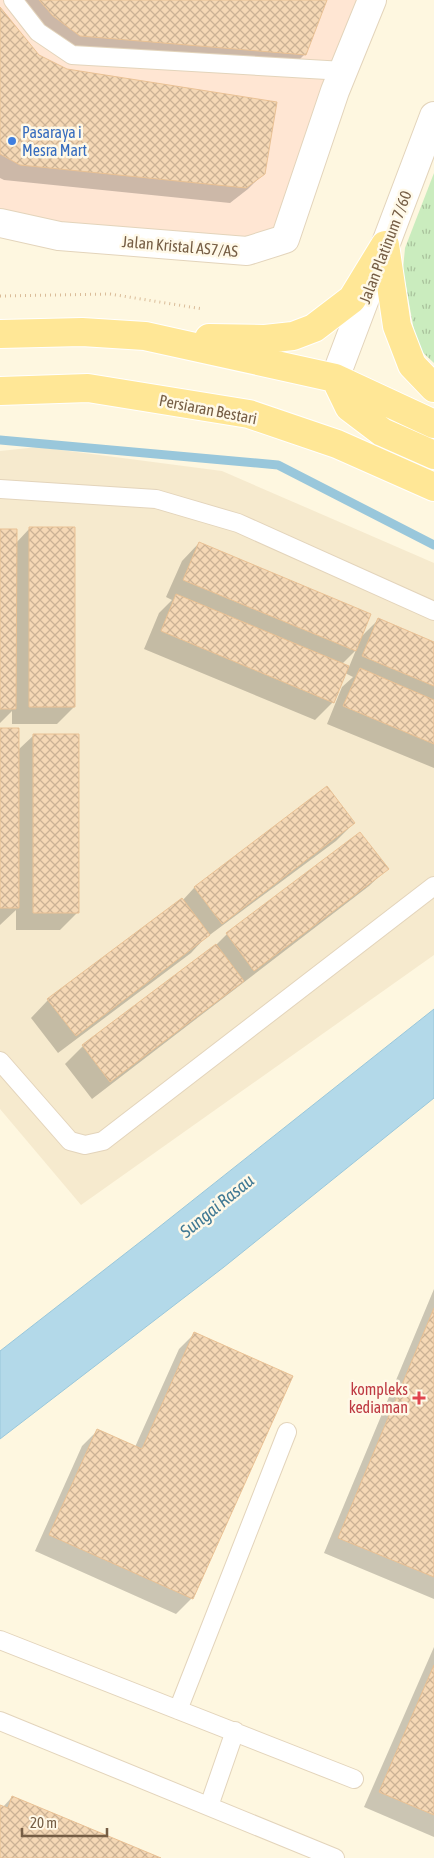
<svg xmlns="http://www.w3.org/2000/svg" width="434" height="1858" font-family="'Asap Condensed',sans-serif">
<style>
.residential{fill:#f6eace}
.commercial{fill:#ffe6d3}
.park{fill:url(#park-tufts)}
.water{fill:#b3d9e9;stroke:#99c7db}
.shadow{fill:#0003;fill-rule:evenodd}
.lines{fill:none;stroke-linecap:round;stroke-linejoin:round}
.stream{stroke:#99c7db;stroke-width:9}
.building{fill:url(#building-cross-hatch);stroke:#e9c194}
.service-casing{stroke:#e3d4bb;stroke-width:20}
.minor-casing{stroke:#e3d4bb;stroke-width:30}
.tertiary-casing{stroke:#e3d4bb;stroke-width:30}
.primary-casing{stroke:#fff;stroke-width:30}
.path{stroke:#dabc99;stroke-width:3;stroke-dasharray:1 4;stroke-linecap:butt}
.service{stroke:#fff;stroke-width:18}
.minor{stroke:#fff;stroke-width:28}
.tertiary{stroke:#fff;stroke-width:28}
.primary{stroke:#ffe796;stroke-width:28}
.shop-dot{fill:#3f7fe0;stroke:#fff9e8;stroke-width:2}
.health-dot{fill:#e0444e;stroke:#fff9e8;stroke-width:2}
.labels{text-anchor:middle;stroke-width:5;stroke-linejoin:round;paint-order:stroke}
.shop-label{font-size:16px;fill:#366cbe;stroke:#fff9e8;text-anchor:start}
.street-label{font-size:16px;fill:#765e45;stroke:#fff9e8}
.health-label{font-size:16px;fill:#be3a42;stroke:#fff9e8;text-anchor:end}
.water-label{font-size:18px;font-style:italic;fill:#407994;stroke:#fff9e8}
</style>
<defs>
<pattern id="park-tufts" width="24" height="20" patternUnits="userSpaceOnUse" patternTransform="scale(1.25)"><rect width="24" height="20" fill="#caecbe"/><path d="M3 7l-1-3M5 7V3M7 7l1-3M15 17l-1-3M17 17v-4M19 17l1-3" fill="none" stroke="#a9c29c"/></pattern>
<pattern id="building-cross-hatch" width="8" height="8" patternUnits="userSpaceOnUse" patternTransform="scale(1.25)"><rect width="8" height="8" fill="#f5d8b5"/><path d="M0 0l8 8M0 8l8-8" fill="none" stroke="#cbb295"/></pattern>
</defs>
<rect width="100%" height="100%" fill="#fef7e0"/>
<!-- residential -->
<path class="residential" d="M38,447L222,471L434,563V955L81,1205L0,1109V451Z"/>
<!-- commercial -->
<path class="commercial" d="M0,0H357L278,231L248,240L66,226L0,212Z"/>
<!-- park -->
<path class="park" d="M434,173V363L417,347L403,270L405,248Z"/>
<!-- water -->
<path class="water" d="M434,1009V1098L224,1267L0,1439V1351L149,1235Z"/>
<!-- shadow -->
<path class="shadow" d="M10,0H325L305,54L289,70L64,51Z
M0,9L38,56L264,173L248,189L230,203L4,180L0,178Z
M30,528L74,707L57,724H12V711L0,723V530L16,543Z
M199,543L360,638L378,620L434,643V768L327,724L342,687L353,677L345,673L332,703L315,720L144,649L159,613L172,600L166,597L182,561ZM356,650L349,667L342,664Z
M0,730L18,750L34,735L77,913L60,930H16V910L0,925Z
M327,788L354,823L336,841L203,940L191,953L58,1053L31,1018L48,1000L182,901L194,888Z
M387,869L369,886L92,1099L65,1064L83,1046L215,946L227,934Z
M434,1289V1599L324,1553Z
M194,1334L192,1598L176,1614L35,1551L82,1446L97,1431L135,1447L179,1349Z
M434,1647V1837L364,1807Z
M12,1797L158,1858H0V1807L2,1808Z"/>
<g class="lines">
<!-- stream -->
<path class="stream" d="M0,440L278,465L434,545"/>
</g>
<!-- building -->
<path class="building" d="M39,0H327L306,55L80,36L53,16Z
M0,7L39,55L67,69L277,102L265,174L246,188L20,165L0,154Z
M29,527H75V707H29Z
M0,529H17L16,709H0Z
M199,542L371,614L356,651L183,580Z
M176,594L349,666L334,703L161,631Z
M378,618L434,642V686L362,656Z
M360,668L434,700V744L343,706Z
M0,728H19V908H0Z
M33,734H79V913H33Z
M327,786L355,823L222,924L194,887Z
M360,832L389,869L254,971L226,933Z
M182,898L210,935L76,1036L47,999Z
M216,944L244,981L110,1082L82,1045Z
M434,1308V1577L338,1538Z
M194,1332L293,1376L193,1599L49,1535L97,1429L142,1449Z
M434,1665V1815L379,1792Z
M12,1796L161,1858H0V1805L8,1808Z"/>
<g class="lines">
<!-- service casing -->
<g class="service-casing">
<path id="service" d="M13,0L38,32L72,55L344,71
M0,489L156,499L238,523L434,611
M0,1061L70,1141L85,1145L103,1141L434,886
M0,1640L354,1779
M178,1710L287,1432
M0,1721L335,1858
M209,1806L235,1731"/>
</g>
<!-- minor casing -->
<g class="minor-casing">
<path id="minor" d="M0,223L59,236L247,251L285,239L335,91L372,0"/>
</g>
<!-- tertiary casing -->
<g class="tertiary-casing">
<path id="tertiary" d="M335,378L434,116"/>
</g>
<!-- primary casing -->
<g class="primary-casing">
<path id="primary" d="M385,245L397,326L412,365L434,388
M0,334L82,332L145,336L335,378L434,424
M209,338L265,339L293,336L314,328L352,299L385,245
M335,378L349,407L382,432L434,455
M0,391L88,388L249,414L337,444L434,487"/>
</g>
<!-- path -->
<path class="path" d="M0,296L110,294L203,309"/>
<!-- service -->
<use href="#service" class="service"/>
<!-- minor -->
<use href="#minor" class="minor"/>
<!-- tertiary -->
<use href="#tertiary" class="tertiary"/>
<!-- primary -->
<use href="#primary" class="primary"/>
</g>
<!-- markers -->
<circle class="shop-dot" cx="12" cy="141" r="5"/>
<path class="health-dot" d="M416.5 1390.5h5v5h5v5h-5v5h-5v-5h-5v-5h5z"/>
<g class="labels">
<!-- shop labels -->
<g class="shop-label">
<text x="22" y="138">Pasaraya i<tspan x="22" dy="18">Mesra Mart</tspan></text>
</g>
<!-- street labels -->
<g class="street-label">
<text transform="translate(180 246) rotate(5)" y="6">Jalan Kristal AS7/AS</text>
<text transform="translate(385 247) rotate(-69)" y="6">Jalan Platinum 7/60</text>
<text transform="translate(208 409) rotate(11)" y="6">Persiaran Bestari</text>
</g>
<!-- health labels -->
<g class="health-label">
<text x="408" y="1395">kompleks<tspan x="408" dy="18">kediaman</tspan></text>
</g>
<!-- water labels -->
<g class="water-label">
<text transform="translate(217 1206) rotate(-39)" y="6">Sungai Rasau</text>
</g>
</g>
<!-- scale -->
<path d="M22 1828v8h85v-8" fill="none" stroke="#765e45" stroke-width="2.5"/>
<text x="30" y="1828" font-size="15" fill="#765e45" stroke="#fff9e8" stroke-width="4" paint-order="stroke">20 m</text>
</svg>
